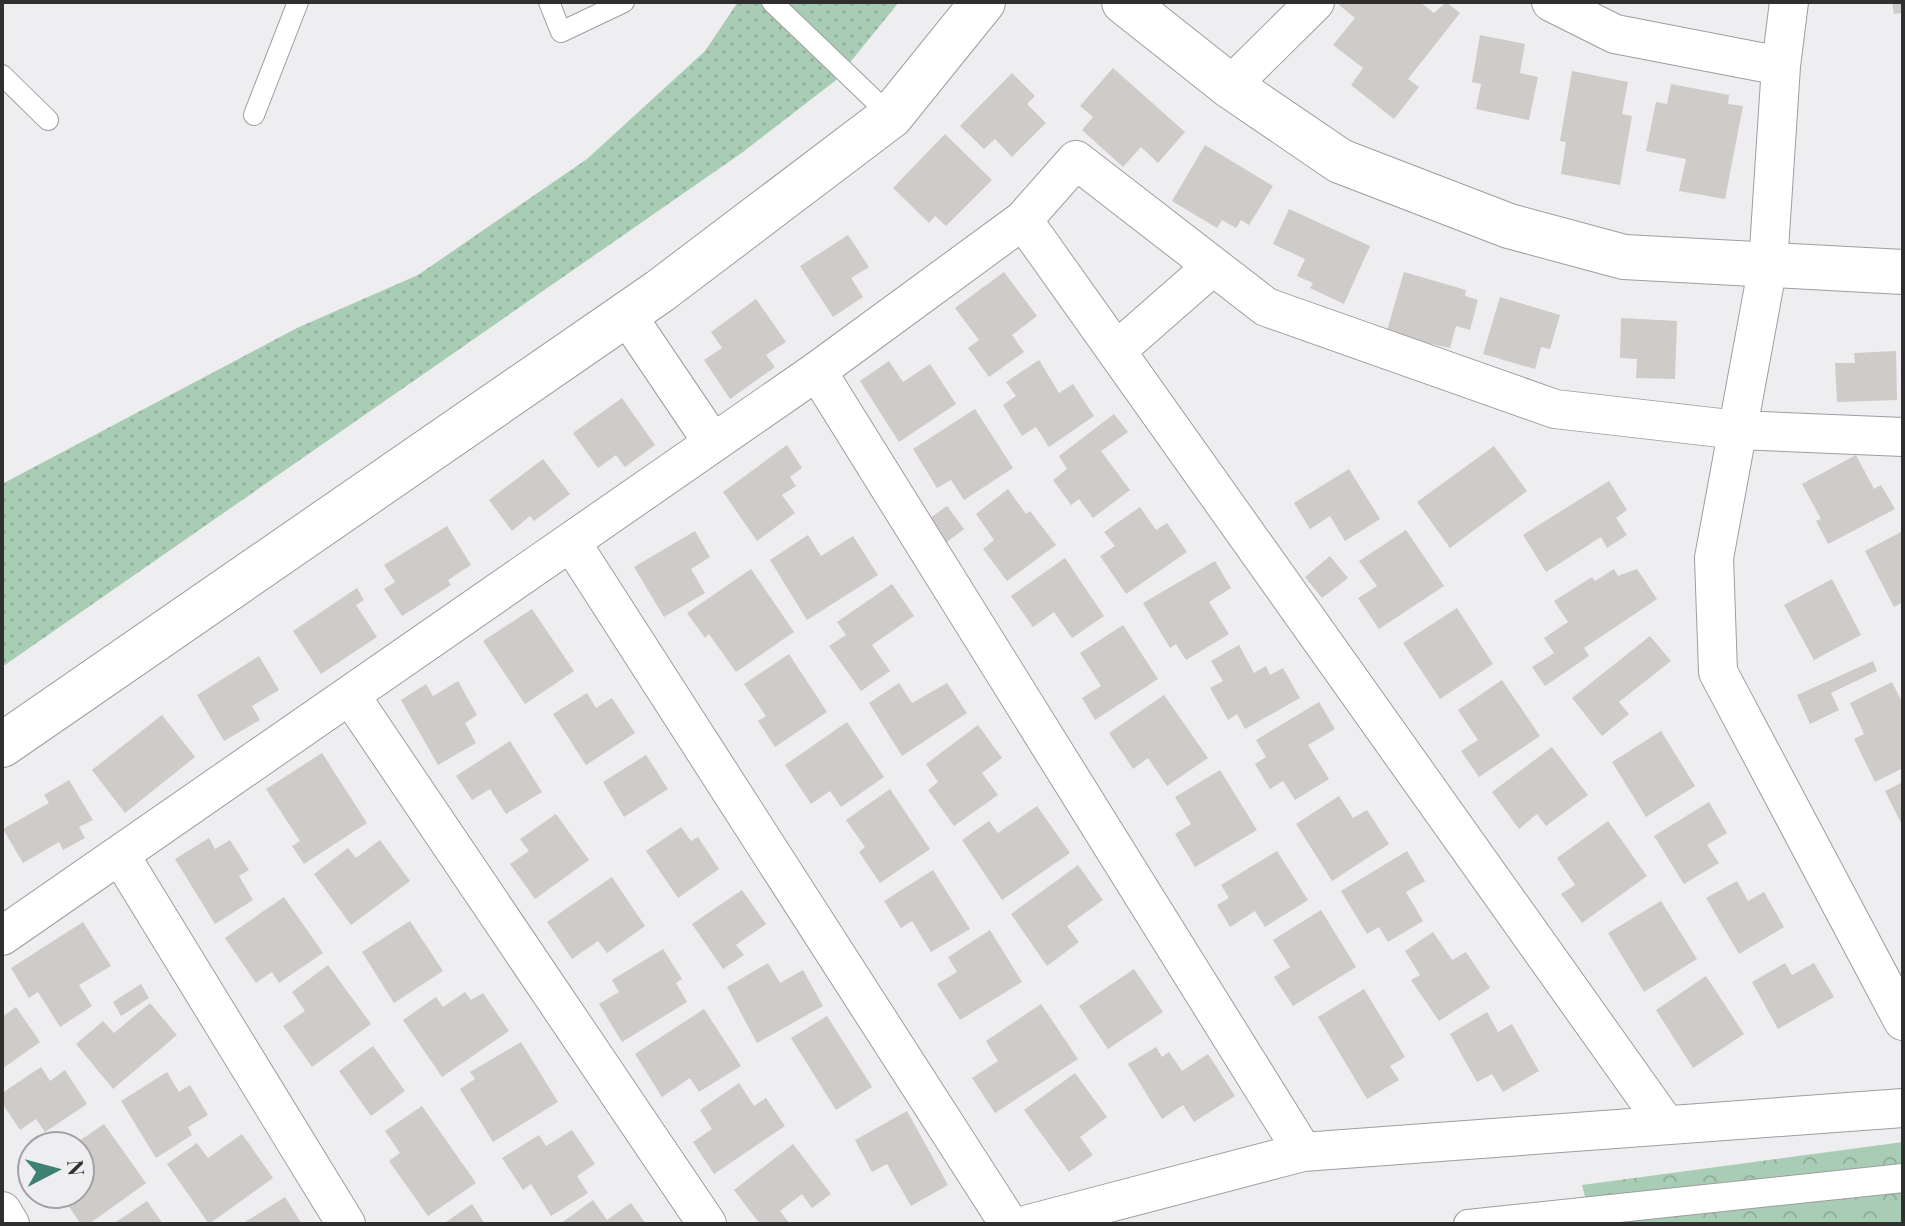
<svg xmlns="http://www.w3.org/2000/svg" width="1905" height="1226" font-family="'Playfair Display',serif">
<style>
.grass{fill:url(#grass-dots)}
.park{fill:url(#park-crowns)}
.building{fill:#cecbc9}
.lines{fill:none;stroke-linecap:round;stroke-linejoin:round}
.service-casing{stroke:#9e9da0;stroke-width:22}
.pedestrian-casing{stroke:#9e9da0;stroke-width:30}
.minor-casing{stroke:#9e9da0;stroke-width:40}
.tertiary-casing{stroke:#9e9da0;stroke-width:46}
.service{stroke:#fff;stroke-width:20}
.pedestrian{stroke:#fff;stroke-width:28}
.minor{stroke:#fff;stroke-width:38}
.tertiary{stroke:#fff;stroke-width:44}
</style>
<defs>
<pattern id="grass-dots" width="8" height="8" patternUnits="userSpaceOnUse" patternTransform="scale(2)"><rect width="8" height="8" fill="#a9cdb4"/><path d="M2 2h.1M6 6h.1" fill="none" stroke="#92b09b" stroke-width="1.8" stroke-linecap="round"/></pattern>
<pattern id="park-crowns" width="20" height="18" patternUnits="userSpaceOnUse" patternTransform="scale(2)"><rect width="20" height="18" fill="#a9cdb4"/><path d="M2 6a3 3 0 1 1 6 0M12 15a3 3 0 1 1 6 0" fill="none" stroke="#92b09b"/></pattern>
</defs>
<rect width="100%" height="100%" fill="#eeedf0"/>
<!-- grass -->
<path class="grass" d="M738,2H899L835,81L743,152L2,667V484L297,328L418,275L587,159L705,51Z"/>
<!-- park -->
<path class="park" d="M1903,1142V1224H1592L1582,1185Z"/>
<!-- building -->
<path class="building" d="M1341,2H1420L1434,13L1446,2L1460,13L1408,79L1419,87L1394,119L1351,85L1363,68L1333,45L1355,18L1339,5Z
M1892,2H1903V13L1894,14Z
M1480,35L1525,44L1520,73L1538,77L1529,120L1476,109L1481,84L1472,82Z
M1113,68L1185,132L1158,163L1141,147L1123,167L1082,130L1093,117L1080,106Z
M1572,71L1628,82L1622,114L1632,116L1620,185L1561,174L1566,142L1560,141Z
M1012,73L1035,96L1027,104L1046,123L1012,157L995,139L984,149L960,126Z
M1671,84L1729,95L1728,104L1743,106L1725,199L1679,191L1686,159L1646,151L1656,102L1667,104Z
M945,134L992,180L946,226L935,216L929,223L893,188Z
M1205,145L1273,186L1249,225L1241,220L1236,228L1222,220L1217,228L1172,201Z
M1289,209L1370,246L1344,304L1310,288L1313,283L1297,276L1305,259L1273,244Z
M848,235L869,267L851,278L863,297L833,317L800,266Z
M1004,272L1037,316L1012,335L1024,352L989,377L968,348L979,340L955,308Z
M1404,272L1466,290L1465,296L1478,300L1470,330L1456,326L1450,348L1386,334Z
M1500,297L1560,315L1550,349L1541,347L1535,369L1483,354Z
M756,299L786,342L766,355L775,367L730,399L704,360L722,348L711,332Z
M1621,318L1677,321L1675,379L1636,378L1637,359L1620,358Z
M1896,351L1897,400L1837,402L1835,363H1855L1854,353Z
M1039,360L1059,393L1073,384L1094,416L1049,447L1036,427L1022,436L1003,405L1016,396L1006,382Z
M889,361L903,382L930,364L956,404L899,442L860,381Z
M622,398L655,445L625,467L616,455L598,468L573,433Z
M975,409L1013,468L964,500L951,480L937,488L913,449Z
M1114,414L1128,432L1101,451L1130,490L1093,518L1079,499L1071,505L1053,480L1067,469L1059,456Z
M787,445L802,468L790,477L796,486L782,495L795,513L757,541L723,492Z
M1494,446L1527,491L1450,548L1417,502Z
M1856,455L1874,489L1881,485L1895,509L1828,544L1816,521L1821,519L1802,484Z
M543,459L570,494L534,521L530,516L512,531L489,500Z
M1349,469L1380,519L1345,541L1330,516L1310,529L1294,503Z
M1609,481L1627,510L1616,518L1627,535L1607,548L1601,537L1546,572L1523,535Z
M1008,489L1026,514L1030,511L1056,545L1007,581L983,549L994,540L976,514Z
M947,506L964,529L943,545L926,521Z
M1140,507L1156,530L1167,523L1187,552L1126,594L1100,556L1115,546L1104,532Z
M447,526L471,565L448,580L451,585L402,616L384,589L395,582L384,565Z
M1406,530L1444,586L1379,629L1358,598L1377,586L1359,561Z
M695,531L710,557L691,569L705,593L664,617L634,567Z
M1901,532L1903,602L1894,607L1865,551Z
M808,535L821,556L853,536L878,575L807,620L770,560Z
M1330,556L1348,578L1322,598L1305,577Z
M1065,558L1104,616L1072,638L1054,612L1033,627L1011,596Z
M1215,561L1231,588L1209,602L1229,634L1186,660L1176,644L1170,648L1143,603Z
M751,569L794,632L736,672L709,634L705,638L687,613Z
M1614,569L1618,576L1637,569L1657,599L1584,648L1589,656L1545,686L1532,667L1554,653L1544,638L1568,622L1554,601L1592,577L1595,581Z
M1832,579L1861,635L1814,660L1784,605Z
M892,584L914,616L872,645L890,671L861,691L829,646L846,635L837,622Z
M357,588L364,600L356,605L377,637L321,674L293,631Z
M1457,608L1493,664L1440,699L1403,643Z
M532,609L574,671L525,704L483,641Z
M1123,625L1158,679L1095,720L1082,698L1101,686L1080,653Z
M1650,636L1671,661L1619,702L1629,714L1602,736L1572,698Z
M1239,645L1254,673L1266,666L1270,675L1283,668L1300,698L1245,729L1237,714L1228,720L1210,688L1223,681L1211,661Z
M789,654L827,712L775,747L758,721L766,716L744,684Z
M259,656L279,690L252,706L260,720L224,741L197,695Z
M1873,661L1877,671L1831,693L1839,710L1810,724L1797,695Z
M1502,680L1540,736L1479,777L1461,751L1478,740L1458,710Z
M458,681L477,715L465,723L476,743L438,765L401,700L426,684L433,696Z
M1892,682L1903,704V768L1875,782L1854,739L1864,734L1850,703Z
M899,683L912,703L947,683L967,713L902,756L869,703Z
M587,693L596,708L612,698L635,733L586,765L553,714Z
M1164,695L1208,758L1167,786L1148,758L1133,769L1109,733Z
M1319,702L1335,729L1308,745L1329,779L1295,800L1283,781L1270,789L1255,764L1266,757L1256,740Z
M162,715L195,757L125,813L92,770Z
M847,722L884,777L841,807L830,791L811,804L785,765Z
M978,725L1002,758L982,773L998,795L954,826L928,790L938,782L926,764Z
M1661,731L1695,786L1646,817L1612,762Z
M510,741L542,792L506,814L490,789L472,800L456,776Z
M1552,747L1588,795L1546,826L1537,814L1519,829L1492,792Z
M322,753L367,823L304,864L292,846L300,841L266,789Z
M646,755L668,789L624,817L603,782Z
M1220,770L1257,830L1195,867L1175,834L1191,824L1175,797Z
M69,780L93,820L79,827L85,838L63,850L59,842L23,863L3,829L49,803L44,795Z
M1903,782V827L1885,791Z
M890,789L930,849L880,883L859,852L865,847L846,820Z
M1339,796L1353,818L1367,810L1389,844L1332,881L1296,824Z
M1709,802L1727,833L1707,845L1719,863L1684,884L1654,836Z
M1037,806L1070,853L1002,900L962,840L989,821L998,833Z
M556,814L589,860L535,899L510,864L529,851L520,839Z
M1608,821L1647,876L1582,923L1561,894L1575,885L1557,858Z
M681,827L691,841L698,837L719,869L678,898L646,851Z
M209,838L215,849L230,840L249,870L239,876L253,900L215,924L175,859Z
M380,840L410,881L351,925L314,874L348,848L356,858Z
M1277,851L1308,900L1265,927L1255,911L1230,927L1217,905L1229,898L1221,885Z
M1407,851L1425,881L1406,892L1423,921L1388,942L1379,927L1367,934L1341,891Z
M1078,865L1103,900L1067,926L1079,942L1047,966L1011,914Z
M933,870L970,929L931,952L912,921L901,928L884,901Z
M612,877L645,926L607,953L598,941L572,959L547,922Z
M1737,881L1748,901L1764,892L1784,927L1739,954L1706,898Z
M742,890L766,924L736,945L744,955L723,969L692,924Z
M284,897L323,953L279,983L272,972L256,983L225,938Z
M1661,901L1697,959L1644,992L1608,933Z
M1321,910L1356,967L1293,1006L1274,977L1290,967L1273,940Z
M410,921L443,971L394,1003L362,952Z
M83,922L111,966L79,985L92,1006L60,1027L38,992L29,998L11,968Z
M990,930L1022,982L960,1020L937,984L957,972L948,957Z
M1433,932L1452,960L1466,952L1490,988L1439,1021L1411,980L1420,975L1405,951Z
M663,949L682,979L676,983L687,1002L622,1042L599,1004L619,992L612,980Z
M768,963L780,983L803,970L823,1006L757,1043L727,987Z
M1785,963L1792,975L1814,963L1834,997L1778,1029L1752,982Z
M328,965L371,1024L312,1067L283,1026L305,1011L292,992Z
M1134,969L1163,1012L1108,1049L1079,1006Z
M1706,976L1744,1034L1693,1068L1656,1010Z
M141,984L149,998L121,1016L113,1002Z
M1364,989L1405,1057L1390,1066L1399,1080L1367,1099L1318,1017Z
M465,992L471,1000L483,993L509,1031L442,1077L403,1020L436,997L443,1007Z
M150,1003L177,1035L113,1089L76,1044L103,1021L114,1033Z
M1041,1004L1078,1059L995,1113L972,1078L998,1061L986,1041Z
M16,1007L40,1042L2,1069V1017Z
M704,1009L741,1066L699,1092L690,1078L662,1097L635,1054Z
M1487,1012L1498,1032L1512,1024L1539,1071L1503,1092L1492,1074L1477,1082L1450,1034Z
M827,1016L872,1087L836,1110L791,1038Z
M521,1042L558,1102L493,1142L460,1089L475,1079L470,1072Z
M373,1046L405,1091L371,1116L339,1071Z
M1156,1047L1162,1057L1169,1052L1182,1071L1208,1054L1235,1096L1194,1122L1183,1105L1162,1119L1128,1064Z
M41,1067L50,1081L65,1070L87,1104L45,1132L36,1119L20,1130L2,1103V1093Z
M167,1072L179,1092L190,1085L208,1115L188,1127L192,1135L156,1158L121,1101Z
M1075,1073L1107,1117L1080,1137L1093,1155L1069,1172L1024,1110Z
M739,1083L754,1106L766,1098L785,1126L714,1174L693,1142L712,1129L700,1110Z
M422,1106L476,1183L428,1216L389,1161L400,1153L385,1131Z
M907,1111L948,1185L911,1206L887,1164L872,1172L855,1140Z
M104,1124L146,1183L89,1224H81L60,1194H80V1146H72Z
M572,1130L595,1164L577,1176L588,1193L551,1216L531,1184L523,1190L502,1158L539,1135L546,1146Z
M242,1134L273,1178L209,1224L167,1164L197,1143L208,1158Z
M793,1144L831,1194L812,1208L802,1194L780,1211L790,1224H760L734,1190Z
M285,1197L302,1224H242Z
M593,1200L607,1220L631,1203L646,1224H560Z
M147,1201L163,1224H113Z
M472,1204L485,1224H443Z"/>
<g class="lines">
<!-- service casing -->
<g class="service-casing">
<path id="service" d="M549,2L561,32L624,2
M772,2L891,116
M2,75L48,120
M254,115L298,2"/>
</g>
<!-- pedestrian casing -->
<g class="pedestrian-casing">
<path id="pedestrian" d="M1468,1224L1903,1178"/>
</g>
<!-- minor casing -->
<g class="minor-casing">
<path id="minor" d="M1551,2L1615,34L1781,66
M1789,2L1781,66L1768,265L1714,558L1718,672L1903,1021
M1230,86L1315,2
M1023,220L1666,1125
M626,314L713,443
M1116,351L1213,266
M817,371L1303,1152
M571,542L1009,1224
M350,695L707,1224
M120,855L346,1224
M2,936L817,371L1023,220L1076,160L1266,307L1555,409L1738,430L1903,437
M2,1211L10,1224
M1029,1224L1303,1152L1903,1108"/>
</g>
<!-- tertiary casing -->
<g class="tertiary-casing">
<path id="tertiary" d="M1124,2L1230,86L1340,161L1509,226L1624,257L1903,272
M2,745L660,291L891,116L983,2"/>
</g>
<!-- service -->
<use href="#service" class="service"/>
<!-- pedestrian -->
<use href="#pedestrian" class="pedestrian"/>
<!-- minor -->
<use href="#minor" class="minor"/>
<!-- tertiary -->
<use href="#tertiary" class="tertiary"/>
</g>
<!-- border -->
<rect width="1905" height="1226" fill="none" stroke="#2f2f30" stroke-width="8"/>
<!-- north arrow -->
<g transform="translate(56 1170) rotate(84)"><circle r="38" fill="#eeedf0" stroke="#a2a1a3" stroke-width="2"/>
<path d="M0-6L14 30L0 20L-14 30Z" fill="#3e8071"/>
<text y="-12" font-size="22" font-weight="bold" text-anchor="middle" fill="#2f2f30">N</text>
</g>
</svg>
